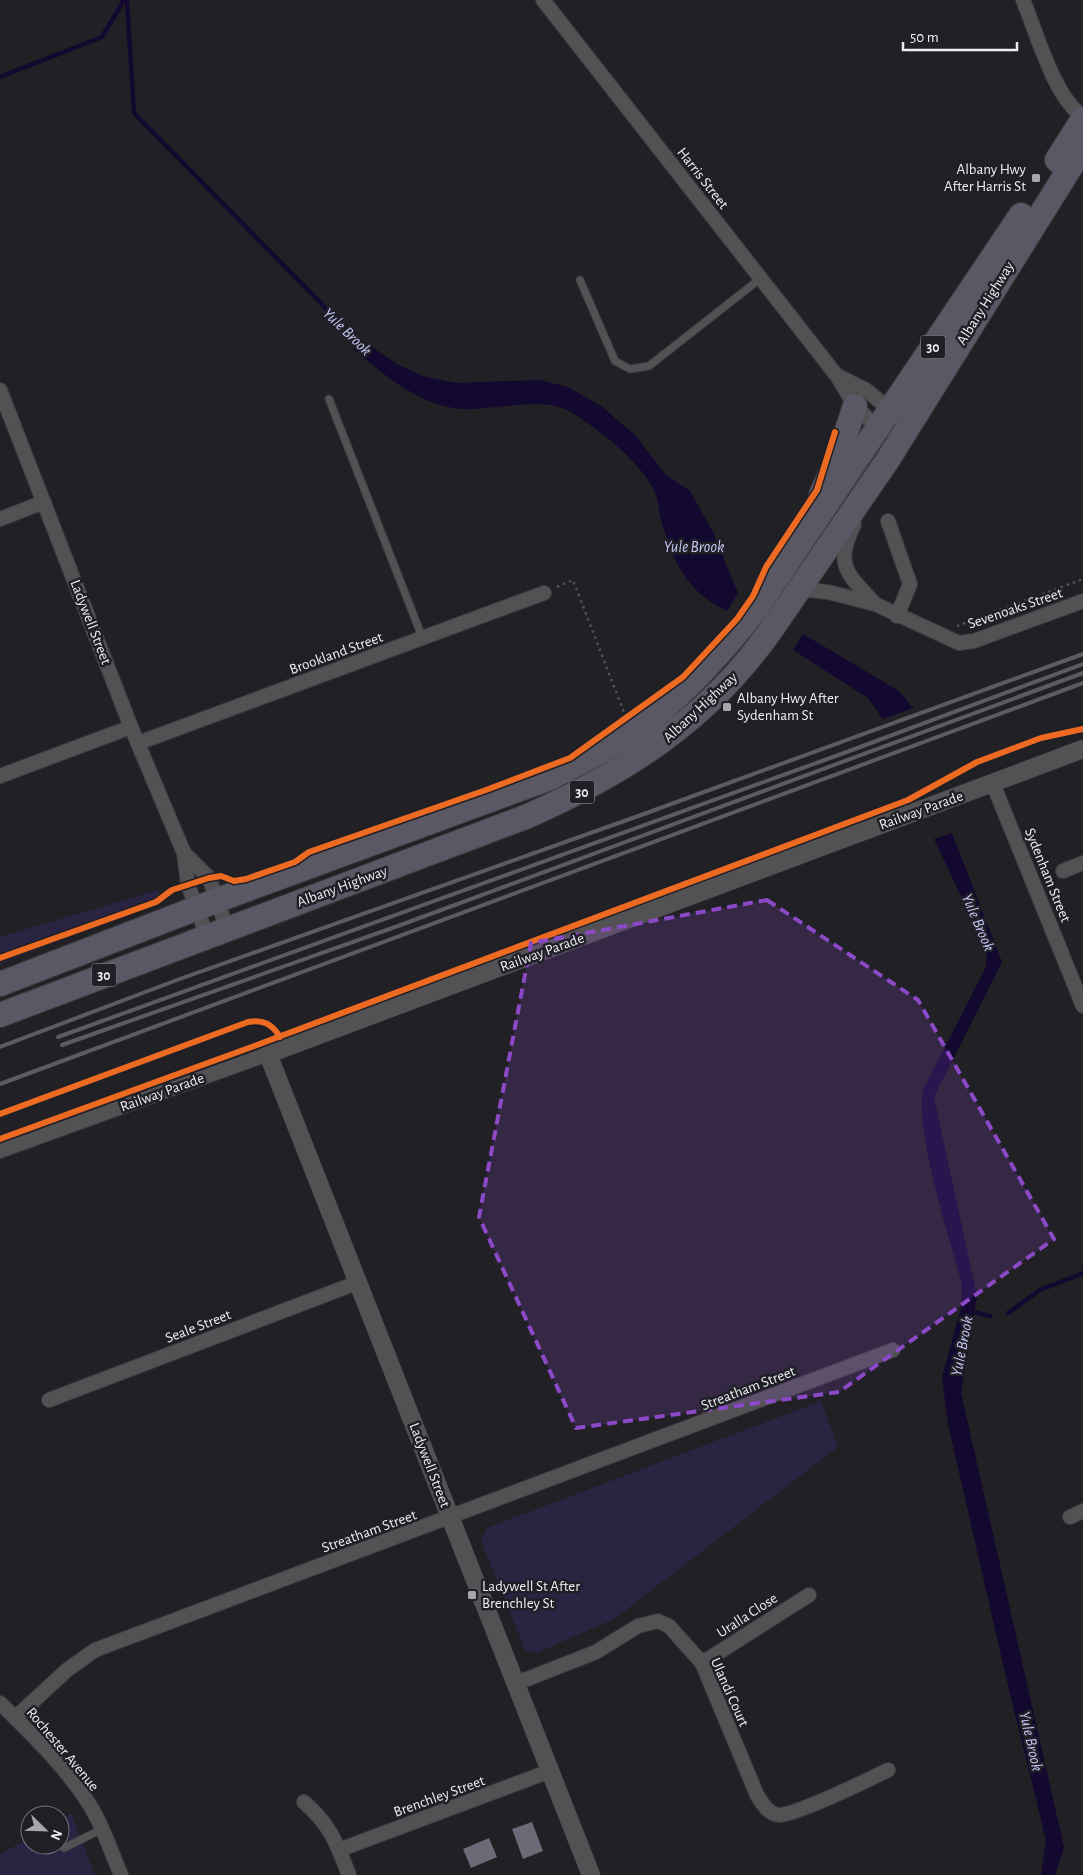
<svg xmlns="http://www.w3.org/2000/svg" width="1083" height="1875" font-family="'Alegreya Sans',sans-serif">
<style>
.green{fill:#282442}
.water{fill:#120830}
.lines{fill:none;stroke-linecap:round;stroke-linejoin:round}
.stream{stroke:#120830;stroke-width:4.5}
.building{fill:#6b6a76}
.service-casing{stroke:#3b3b3f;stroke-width:9}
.minor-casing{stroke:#3b3b3f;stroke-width:16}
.tertiary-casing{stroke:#3b3b3f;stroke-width:19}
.trunk-casing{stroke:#3b3b3f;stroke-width:26}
.path{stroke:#525255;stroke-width:2.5;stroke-dasharray:2.5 4;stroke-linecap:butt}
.service{stroke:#525254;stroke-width:7}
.minor{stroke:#525254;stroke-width:14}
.tertiary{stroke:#525254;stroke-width:18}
.trunk{stroke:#5a5864;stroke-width:24}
.rail{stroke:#5c5c60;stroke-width:4}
.cycleway-casing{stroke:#1f1f26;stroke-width:9}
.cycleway{stroke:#ed6a23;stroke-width:6}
.marked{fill:#8c49c7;fill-opacity:0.2;stroke:#8c49c7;stroke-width:4;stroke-dasharray:10 6;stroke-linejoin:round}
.poi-dot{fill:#a6a6ab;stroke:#1f1f26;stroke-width:2}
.labels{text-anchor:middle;stroke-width:5;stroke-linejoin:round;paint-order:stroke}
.shield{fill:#1f1f26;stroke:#b0b0b6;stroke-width:1}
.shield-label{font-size:14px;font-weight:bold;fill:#eeeef3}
.poi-label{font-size:15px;fill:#eeeef3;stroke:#1f1f26;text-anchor:start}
.street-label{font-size:15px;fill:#eeeef3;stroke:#1f1f26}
.water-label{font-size:16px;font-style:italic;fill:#cac7f7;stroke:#1f1f26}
</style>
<rect width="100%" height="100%" fill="#202025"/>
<!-- green -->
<path class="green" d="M158,890L165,902L0,964V937Z
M821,1401L838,1447L614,1619L536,1653L525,1650L481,1541L487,1528Z
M71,1813L95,1875H0V1855L30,1837V1845H60V1820Z"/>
<!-- water -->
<path class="water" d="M360,339L397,364L425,377L457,383L540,380L568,387L601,406L636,436L666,475L690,491L713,532L738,593L727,611C685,590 674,563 661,520C659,510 658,499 654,490C639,460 597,428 569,411C542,396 494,410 464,409C419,406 386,376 353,349Z
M803,634L899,691L913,708L883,719L868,698L793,650Z
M952,833L1002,962L934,1097L977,1296L961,1393L1064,1847L1055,1875H1041L1046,1840L1006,1677L948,1424L942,1377L961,1308L962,1285C951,1242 912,1124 924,1088L986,967L987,951L934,839Z"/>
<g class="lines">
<!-- stream -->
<path class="stream" d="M127,0L134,113L362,345
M0,77L102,37L124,0
M970,1311L990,1316
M1008,1313L1040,1290L1083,1273"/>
</g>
<!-- building -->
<path class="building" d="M532,1822L543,1851L523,1859L512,1829Z
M489,1838L497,1857L471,1868L463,1849Z"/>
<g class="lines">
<!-- service casing -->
<g class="service-casing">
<path id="service" d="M580,280L615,361L630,369L649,366L761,278
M329,399L423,639
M60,1839L64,1848L102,1829"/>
</g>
<!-- minor casing -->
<g class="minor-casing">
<path id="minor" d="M543,0L837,376L855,406L882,432
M1023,0C1036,31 1055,100 1083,116
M838,376L866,390L909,425
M0,390L131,727L184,853L188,885L207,936
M0,519L44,502
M888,521L910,584L897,616
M854,525C833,566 849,575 875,604
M799,589L828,592L875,604L959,643L974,641L1083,601
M138,743L544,593
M0,776L131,727
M993,784L1083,1006
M184,853L209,878L227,929
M1063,871L1083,863
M0,1151L268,1054
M49,1400L359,1282
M1070,1517L1083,1511
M702,1663L809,1595
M517,1683L596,1652L638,1626L658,1621L669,1626L702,1663L757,1795C762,1803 768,1814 779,1815C796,1815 870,1779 888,1770
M0,1703C32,1734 77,1778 97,1818C106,1836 113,1856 121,1875
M15,1718L67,1670L95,1650L893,1350
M304,1802C331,1826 336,1842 349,1875
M339,1850L550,1771"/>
</g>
<!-- tertiary casing -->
<g class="tertiary-casing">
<path id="tertiary" d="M591,1875L268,1054L1083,749"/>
</g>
<!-- trunk casing -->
<g class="trunk-casing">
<path id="trunk" d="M1057,160L1083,119
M821,495L838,457L855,406
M0,984L218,900L550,778C588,759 629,738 662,710C696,681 726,647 754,612L1021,215
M0,1015L528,816C626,772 708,720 771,630L887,461L1083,147"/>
</g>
<!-- path -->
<path class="path" d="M557,587L573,580L625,715
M957,626L1083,579"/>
<!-- service -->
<use href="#service" class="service"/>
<!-- minor -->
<use href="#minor" class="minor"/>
<!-- tertiary -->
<use href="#tertiary" class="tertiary"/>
<!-- trunk -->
<use href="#trunk" class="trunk"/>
<!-- rail -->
<path class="rail" d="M58,1037L844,753L1083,664
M62,1045L398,926L1083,673
M0,1047L177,980L641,815L1083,654
M0,1084L1083,683"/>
<!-- cycleway casing -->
<g class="cycleway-casing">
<path id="cycleway" d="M0,958L156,902L172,890L209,878L221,876L234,881L246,879L295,862L309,852L486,790L570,758L683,677L737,619L753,596L766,567L817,490L835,432
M0,1114L248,1022C263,1019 272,1024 280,1037
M0,1139L257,1045L908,800L977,762L1041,738L1083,729"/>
</g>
<!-- cycleway -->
<use href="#cycleway" class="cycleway"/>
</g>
<!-- marked area -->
<path class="marked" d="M767,900L918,1000L1054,1239L839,1392L576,1428L479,1217L531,943Z"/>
<!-- markers -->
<g class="poi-dot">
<rect x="1031" y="173" width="10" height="10" rx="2.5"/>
<rect x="722" y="702" width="10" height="10" rx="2.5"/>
<rect x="467" y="1590" width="10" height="10" rx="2.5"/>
</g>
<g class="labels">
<!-- shield labels -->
<g class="shield">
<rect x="920.5" y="335.5" width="25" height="23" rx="4"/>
<rect x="569.5" y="780.5" width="25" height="23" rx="4"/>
<rect x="91.5" y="963.5" width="25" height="23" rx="4"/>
</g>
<g class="shield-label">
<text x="933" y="352">30</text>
<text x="582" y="797">30</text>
<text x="104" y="980">30</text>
</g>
<!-- poi labels -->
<g class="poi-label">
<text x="1026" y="174" text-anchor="end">Albany Hwy<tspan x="1026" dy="17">After Harris St</tspan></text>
<text x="737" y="703">Albany Hwy After<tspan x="737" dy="17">Sydenham St</tspan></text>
<text x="482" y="1591">Ladywell St After<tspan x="482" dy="17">Brenchley St</tspan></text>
</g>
<!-- street labels -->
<g class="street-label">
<text transform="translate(703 178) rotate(52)" y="5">Harris Street</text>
<text transform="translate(985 303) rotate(-58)" y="5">Albany Highway</text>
<text transform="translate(1015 608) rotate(-19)" y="5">Sevenoaks Street</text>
<text transform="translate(91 622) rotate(69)" y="5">Ladywell Street</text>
<text transform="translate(336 653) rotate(-20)" y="5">Brookland Street</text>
<text transform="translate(700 707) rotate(-43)" y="5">Albany Highway</text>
<text transform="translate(921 810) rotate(-20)" y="5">Railway Parade</text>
<text transform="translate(1048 875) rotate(68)" y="5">Sydenham Street</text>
<text transform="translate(342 886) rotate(-20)" y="5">Albany Highway</text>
<text transform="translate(542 952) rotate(-20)" y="5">Railway Parade</text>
<text transform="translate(162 1092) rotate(-20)" y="5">Railway Parade</text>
<text transform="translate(198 1326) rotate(-21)" y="5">Seale Street</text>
<text transform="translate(748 1388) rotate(-21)" y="5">Streatham Street</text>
<text transform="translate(430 1465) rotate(69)" y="5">Ladywell Street</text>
<text transform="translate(369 1531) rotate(-20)" y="5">Streatham Street</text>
<text transform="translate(747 1615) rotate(-33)" y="5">Uralla Close</text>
<text transform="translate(730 1692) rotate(66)" y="5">Ulandi Court</text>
<text transform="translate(63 1749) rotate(50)" y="5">Rochester Avenue</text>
<text transform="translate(439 1796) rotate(-20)" y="5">Brenchley Street</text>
</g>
<!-- water labels -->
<g class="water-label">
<text transform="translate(348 331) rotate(44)" y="6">Yule Brook</text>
<text x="694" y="552">Yule Brook</text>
<text transform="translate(979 922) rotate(67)" y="6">Yule Brook</text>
<text transform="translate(961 1346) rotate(-79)" y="6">Yule Brook</text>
<text transform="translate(1032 1741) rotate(77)" y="6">Yule Brook</text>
</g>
</g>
<!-- north arrow -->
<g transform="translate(45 1830) rotate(113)"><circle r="24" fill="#1f1f26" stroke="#727278"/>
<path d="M0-4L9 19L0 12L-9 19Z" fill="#a6a6ab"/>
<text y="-8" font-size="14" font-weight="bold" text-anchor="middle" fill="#eeeef3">N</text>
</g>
<!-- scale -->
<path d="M903 42v8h114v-8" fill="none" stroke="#eeeef3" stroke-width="2.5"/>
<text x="910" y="42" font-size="15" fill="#eeeef3" stroke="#1f1f26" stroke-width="4" paint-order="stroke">50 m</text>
</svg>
